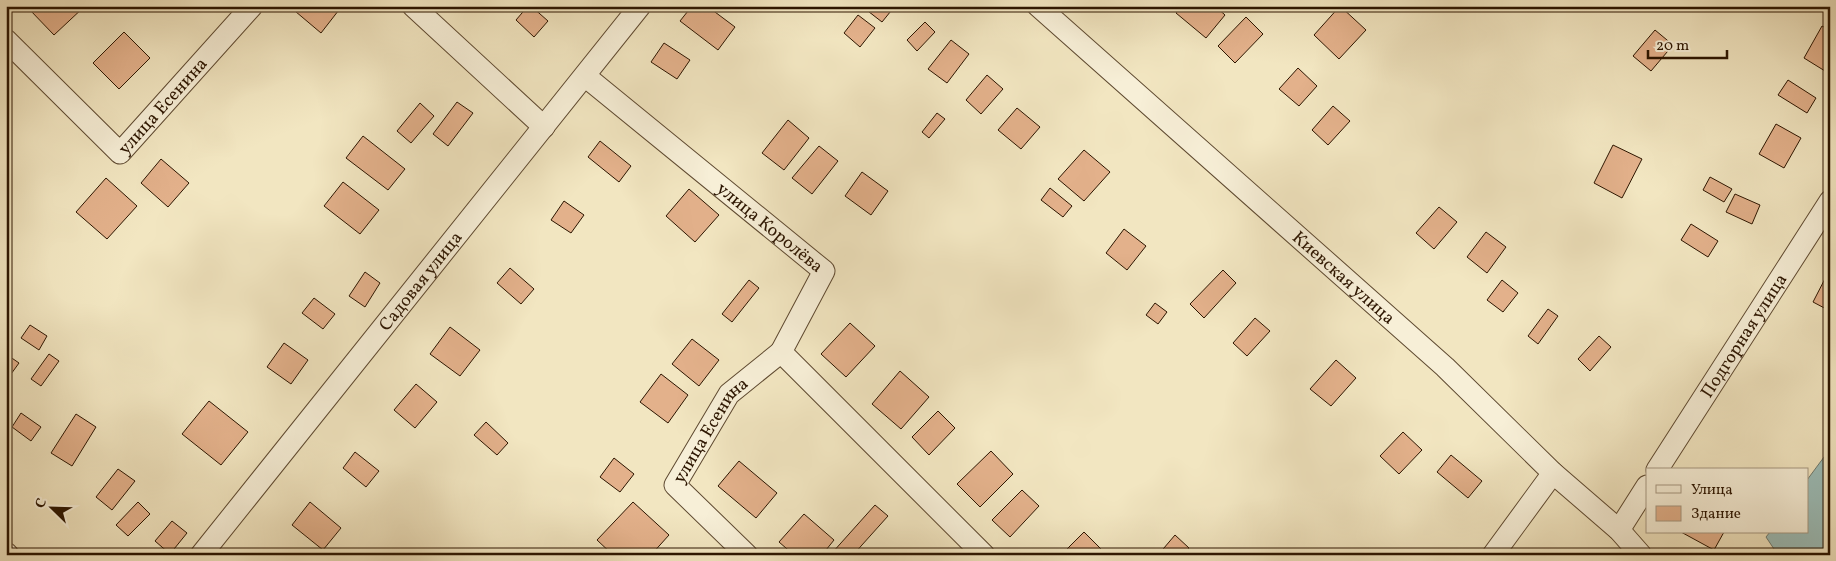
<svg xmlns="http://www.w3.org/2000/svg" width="1836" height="561" font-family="Vollkorn,serif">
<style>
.water{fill:#9cbeb9;stroke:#6f7a6f}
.building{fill:#e3b18b;stroke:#2c1500}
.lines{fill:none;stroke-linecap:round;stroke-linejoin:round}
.street-casing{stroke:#5e4930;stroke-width:23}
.street{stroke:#f7efd7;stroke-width:21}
.labels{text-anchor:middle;stroke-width:4.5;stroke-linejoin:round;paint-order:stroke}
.street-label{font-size:18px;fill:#2c1500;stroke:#f7efd7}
</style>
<rect width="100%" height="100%" fill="#f2e6c1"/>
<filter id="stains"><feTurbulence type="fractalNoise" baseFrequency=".004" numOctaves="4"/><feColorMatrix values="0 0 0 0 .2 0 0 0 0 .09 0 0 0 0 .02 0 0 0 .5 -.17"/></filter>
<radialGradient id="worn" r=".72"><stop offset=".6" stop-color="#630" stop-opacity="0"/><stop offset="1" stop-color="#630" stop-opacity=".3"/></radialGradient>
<!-- water -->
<path class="water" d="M1830,452V555H1778L1766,537L1770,532H1807V480L1827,453Z"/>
<!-- building -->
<path class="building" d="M32,6H85L54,35L29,9Z
M289,6H342L321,33Z
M528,6H531L548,21L534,37L516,20Z
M692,6H707L735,27L718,50L680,21Z
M866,6H895L882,22L864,8Z
M1181,6H1215L1225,15L1206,38L1176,13Z
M1340,6L1366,30L1339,59L1314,35Z
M858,15L875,28L860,47L844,33Z
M1246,17L1263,34L1235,63L1218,46Z
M925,22L935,32L917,51L907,40Z
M1822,26L1830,30V63L1825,71L1804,58Z
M1655,30L1673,45L1651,71L1633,56Z
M124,32L150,58L119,89L93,63Z
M951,40L969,54L947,83L928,69Z
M664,43L690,60L677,79L651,62Z
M1298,68L1317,86L1299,106L1279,89Z
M987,75L1003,89L981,114L966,100Z
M1788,80L1816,98L1807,113L1778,95Z
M457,102L473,113L448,146L433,134Z
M420,103L434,116L411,143L397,131Z
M1333,106L1350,121L1328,145L1312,130Z
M1017,108L1040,127L1021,149L998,130Z
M937,113L945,119L929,138L922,132Z
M788,120L809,138L784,170L762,153Z
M1776,124L1801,138L1784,168L1759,154Z
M363,136L405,169L388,190L346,158Z
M600,141L631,166L619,182L588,157Z
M1613,145L1642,159L1622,198L1594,183Z
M819,146L838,161L812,194L792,178Z
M1084,150L1110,172L1084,201L1058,179Z
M161,159L189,183L168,207L141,183Z
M862,172L888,191L871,215L845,196Z
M1710,177L1732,189L1724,202L1703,190Z
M106,178L137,206L107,239L76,212Z
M343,182L379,210L360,234L324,206Z
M1050,188L1072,206L1063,217L1041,200Z
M689,189L719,215L695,242L666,216Z
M1735,194L1760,205L1752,224L1726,212Z
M564,201L584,215L571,233L551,220Z
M1439,207L1457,222L1434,249L1416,233Z
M1691,224L1718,241L1708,257L1681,240Z
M1124,229L1146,246L1127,270L1106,253Z
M1486,232L1506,247L1487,273L1467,257Z
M510,268L534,289L521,304L497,283Z
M1223,270L1236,283L1204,318L1190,304Z
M1829,271H1830V311L1813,302Z
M365,272L380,283L365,307L349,296Z
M749,280L759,288L732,322L722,314Z
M1502,280L1518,293L1503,312L1487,300Z
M314,298L335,314L323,329L302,313Z
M1155,303L1167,312L1158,324L1146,315Z
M1548,309L1558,316L1538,344L1528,336Z
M1255,318L1270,331L1247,356L1233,343Z
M850,323L875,346L846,377L821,354Z
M30,325L47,336L39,350L21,338Z
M450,327L480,350L460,376L430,354Z
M1599,336L1611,347L1590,371L1578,359Z
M692,339L719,360L699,386L672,364Z
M284,343L308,360L291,384L267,367Z
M6,354L19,363L6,381Z
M49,354L59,361L41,386L31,379Z
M1336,360L1356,378L1331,406L1310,389Z
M900,371L929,397L901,429L872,404Z
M661,374L688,395L668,423L640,402Z
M416,384L437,402L415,428L394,410Z
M209,401L248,432L221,465L182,434Z
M938,411L955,428L929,455L912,437Z
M21,413L41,427L31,441L12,427Z
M76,414L96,427L72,466L51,453Z
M486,422L508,443L497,455L474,435Z
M1403,432L1422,450L1399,474L1380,456Z
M991,451L1013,474L980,507L957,484Z
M355,452L379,471L366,487L343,468Z
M1451,455L1482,481L1468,498L1437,472Z
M614,458L634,474L620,492L600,477Z
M739,461L777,493L756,518L718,486Z
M118,469L135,481L112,510L96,497Z
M1022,490L1039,506L1010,537L992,520Z
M138,502L150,514L128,536L116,525Z
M310,502L341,528L323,550L292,525Z
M633,502L669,535L651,555H613L597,540Z
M875,505L888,516L853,555H835L832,553Z
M804,514L834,540L822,555H794L779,542Z
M172,521L187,533L170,554L155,541Z
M1084,532L1107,555H1061Z
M1681,532H1724L1714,550Z
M1175,535L1189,548L1183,555H1158Z"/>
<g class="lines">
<!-- street casing -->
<g class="street-casing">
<g id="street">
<path d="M413,6L544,127"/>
<path id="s1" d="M1038,6L1445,367L1553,473L1619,530L1641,555"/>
<path id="s2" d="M6,40L120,153L252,6"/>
<path id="s3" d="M585,76L824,271L781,352L984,555"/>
<path id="s4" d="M1657,470L1830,201"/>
<path d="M1619,530L1647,486"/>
<path d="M6,553L8,555"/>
<path id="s5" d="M201,555L640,6"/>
<path id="s6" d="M747,555L675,485L729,394L781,352"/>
<path d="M1493,555L1553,473"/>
</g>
</g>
<!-- street -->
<use href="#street" class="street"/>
</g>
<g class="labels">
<!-- street labels -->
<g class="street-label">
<text dy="6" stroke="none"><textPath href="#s2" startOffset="224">улица Есенина</textPath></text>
<text dy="6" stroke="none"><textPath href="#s3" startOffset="239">улица Королёва</textPath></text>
<text dy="6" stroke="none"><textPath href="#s1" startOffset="409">Киевская улица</textPath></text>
<text dy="6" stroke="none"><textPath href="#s5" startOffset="351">Садовая улица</textPath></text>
<text dy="6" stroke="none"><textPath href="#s4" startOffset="160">Подгорная улица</textPath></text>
<text dy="6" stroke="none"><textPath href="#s6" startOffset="166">улица Есенина</textPath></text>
</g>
</g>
<!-- margin -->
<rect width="1836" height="561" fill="none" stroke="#f2e6c1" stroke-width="25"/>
<rect x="8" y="8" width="1821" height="546" fill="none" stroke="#2c1500" stroke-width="2.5"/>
<rect x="12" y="12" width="1811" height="536" fill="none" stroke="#2c1500"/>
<!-- legend -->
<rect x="1646" y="468" width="162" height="65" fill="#f7efd7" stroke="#a69881"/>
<rect x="1656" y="485" width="25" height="8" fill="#f7efd7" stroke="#a69881"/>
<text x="1691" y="494" font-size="15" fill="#2c1500">Улица</text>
<rect x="1656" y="506" width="25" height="15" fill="#e3b18b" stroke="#a69881"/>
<text x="1691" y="518" font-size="15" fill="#2c1500">Здание</text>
<!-- north arrow -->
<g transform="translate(52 508) rotate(293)" stroke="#f7efd7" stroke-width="4" paint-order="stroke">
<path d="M0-4L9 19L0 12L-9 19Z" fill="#2c1500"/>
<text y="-8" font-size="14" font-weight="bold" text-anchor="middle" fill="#2c1500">С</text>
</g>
<!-- scale -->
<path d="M1648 50v8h79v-8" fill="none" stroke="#2c1500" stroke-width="2.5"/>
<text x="1656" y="50" font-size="15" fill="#2c1500" stroke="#f7efd7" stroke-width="4" paint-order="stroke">20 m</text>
<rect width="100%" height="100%" filter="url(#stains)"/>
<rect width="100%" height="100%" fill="url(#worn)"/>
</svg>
